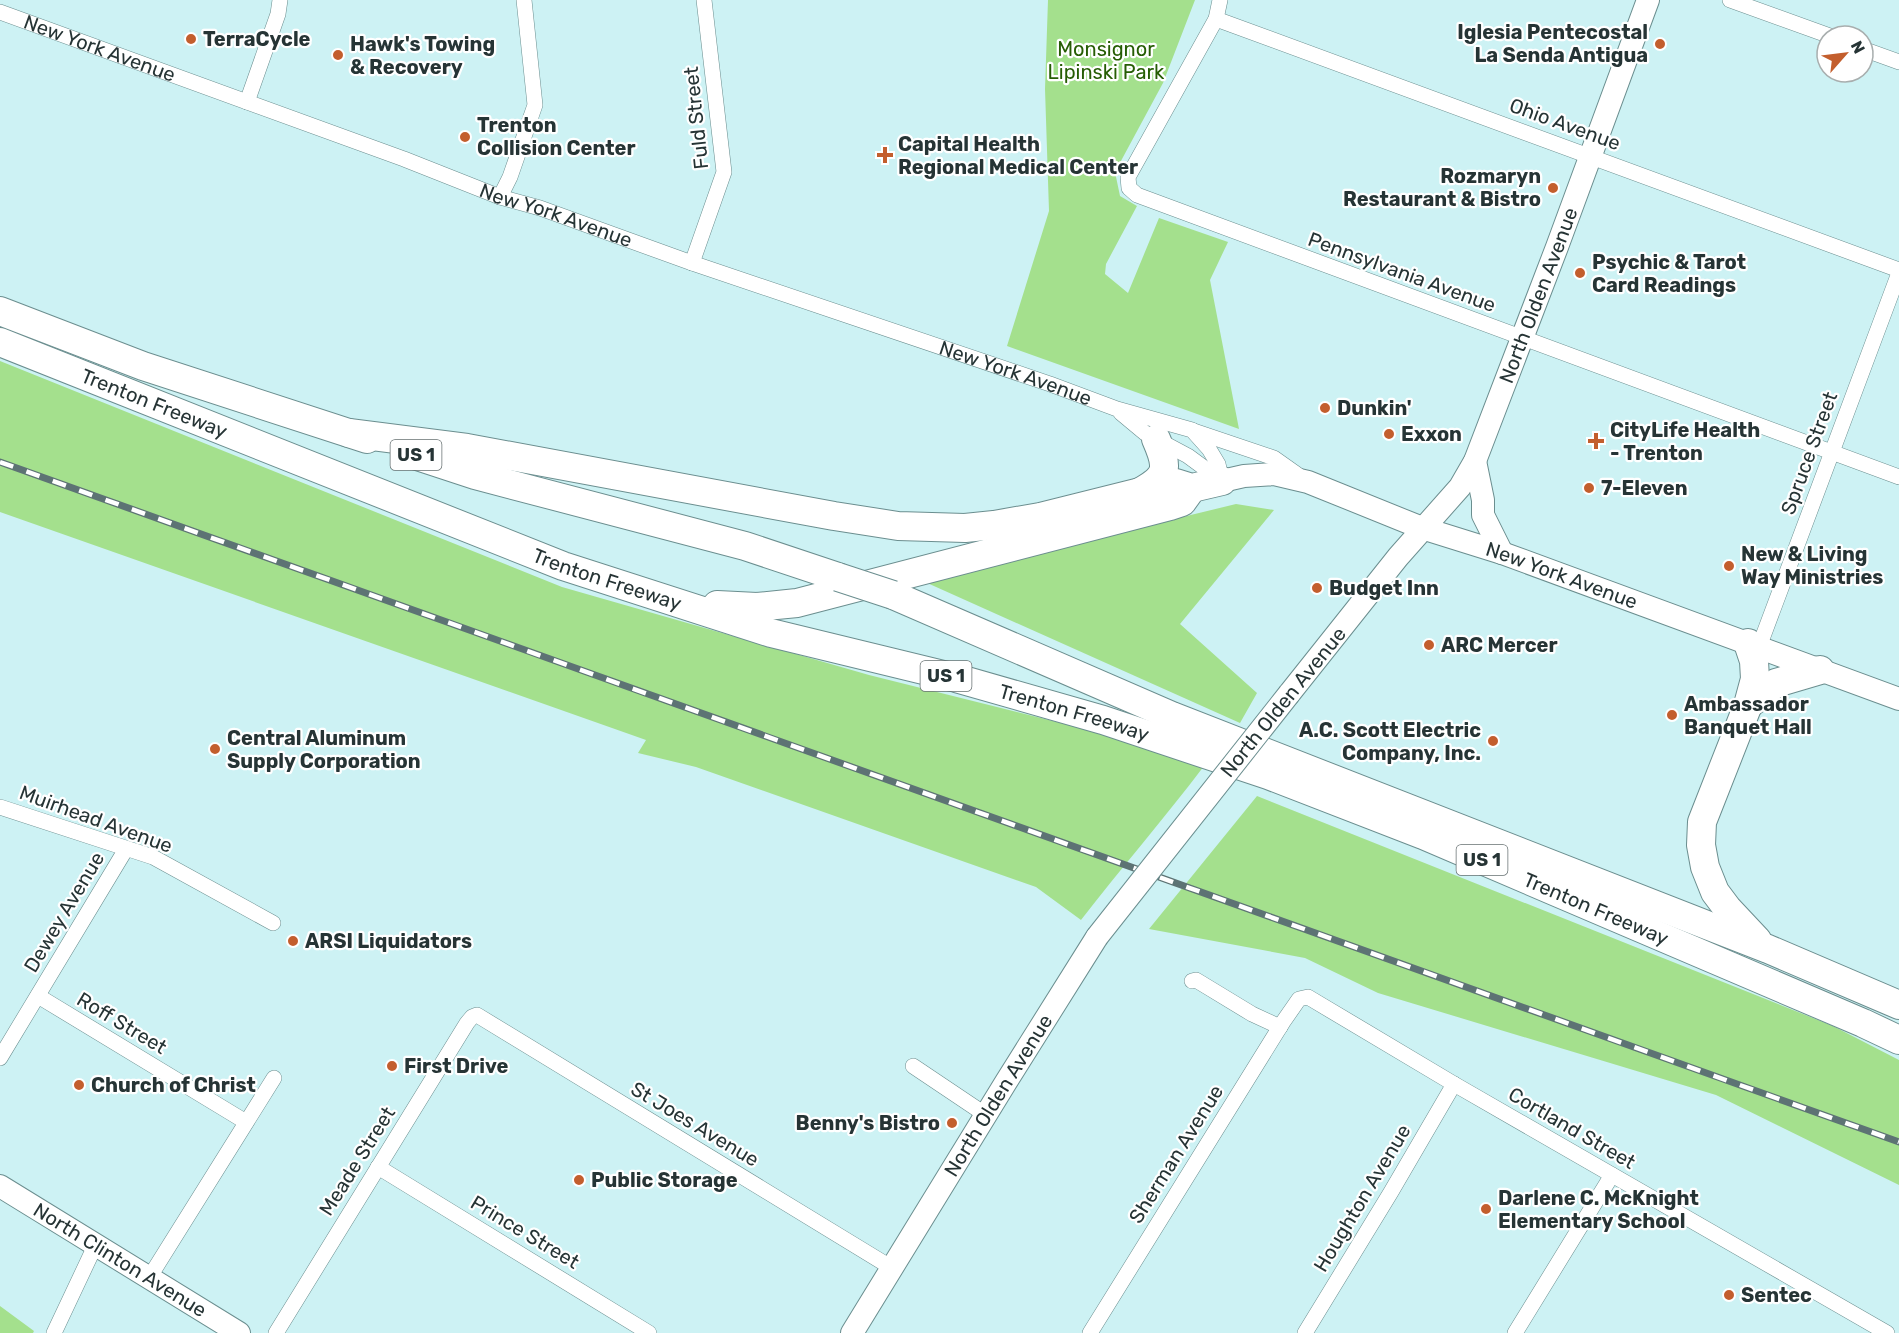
<svg xmlns="http://www.w3.org/2000/svg" width="1899" height="1333" font-family="Rubik,sans-serif">
<style>
.green{fill:#a4e08d}
.lines{fill:none;stroke-linecap:round;stroke-linejoin:round}
.street-casing{stroke:#6b8e8f;stroke-width:16}
.secondary-casing{stroke:#6b8e8f;stroke-width:24}
.highway-casing{stroke:#6b8e8f;stroke-width:30}
.street{stroke:#fff;stroke-width:15}
.secondary{stroke:#fff;stroke-width:22}
.highway{stroke:#fff;stroke-width:28}
.rail-casing{stroke:#5d7374;stroke-width:7}
.rail{stroke:#fff;stroke-width:4.5;stroke-dasharray:14;stroke-linecap:butt}
.secondary-bridge-casing{stroke:#6b8e8f;stroke-width:24;stroke-linecap:butt}
.highway-bridge-casing{stroke:#6b8e8f;stroke-width:30;stroke-linecap:butt}
.secondary-bridge{stroke:#fff;stroke-width:22}
.highway-bridge{stroke:#fff;stroke-width:28}
.poi-dot{fill:#c35e2d;stroke:#fff;stroke-width:2}
.labels{text-anchor:middle;stroke-width:4.5;stroke-linejoin:round;paint-order:stroke}
.shield{fill:#fff;stroke:#677172;stroke-width:1.5}
.shield-label{font-size:18px;font-weight:bold;fill:#263435}
.poi-label{font-size:20px;font-weight:bold;fill:#263435;stroke:#fff;text-anchor:start}
.street-label{font-size:20px;fill:#263435;stroke:#fff}
.park-label{font-size:20px;fill:#265d04;stroke:#fff}
</style>
<rect width="100%" height="100%" fill="#cdf2f4"/>
<!-- green -->
<path class="green" d="M1048,0H1195L1163,83L1115,172L1120,196L1137,206L1106,264L1105,274L1128,293L1159,218L1228,242L1210,280L1239,429L1007,346L1049,211L1045,89Z
M0,361L562,587L869,675L1117,737L1204,766C1164,819 1121,868 1081,920L1036,887L696,767L638,753L646,740L0,512Z
M1236,504L1274,510L1180,624L1257,693L1240,723L925,582L969,569Z
M1257,796L1833,1026L1899,1060V1185L1716,1095L1378,993L1305,958L1149,929Z
M0,1306L34,1331L33,1333H0Z"/>
<g class="lines">
<!-- street casing -->
<g class="street-casing">
<g id="street">
<path d="M1220,0L1216,19L1128,177L1129,188L1137,195L1899,477"/>
<path d="M1730,0L1830,36"/>
<path id="s1" d="M0,12L404,159L500,197L540,208L692,263L1050,384L1117,409L1192,430L1209,449L1218,464L1222,481"/>
<path d="M1216,19L1899,270"/>
<path d="M1863,49L1899,62"/>
<path d="M247,102L278,14L280,0"/>
<path d="M500,197L510,177L535,105L524,0"/>
<path d="M692,263L724,172L704,0"/>
<path d="M1121,413L1145,433L1188,456L1222,481"/>
<path d="M1194,431L1274,458L1298,475"/>
<path d="M1759,647L1899,273"/>
<path d="M0,807L153,857L273,923"/>
<path d="M1192,981L1196,980L1252,1014L1280,1027"/>
<path d="M38,996L246,1122"/>
<path d="M0,1058L126,849"/>
<path d="M913,1066L986,1115"/>
<path d="M378,1167L649,1333"/>
<path d="M149,1278L274,1078"/>
<path d="M54,1333L95,1246"/>
<path d="M276,1333L467,1023L472,1017L477,1015L892,1268"/>
<path d="M1090,1333L1283,1022L1299,999L1308,997L1454,1084L1887,1333"/>
<path d="M1305,1333L1391,1192L1454,1084"/>
<path d="M1515,1333L1612,1175"/>
</g>
</g>
<!-- secondary casing -->
<g class="secondary-casing">
<g id="secondary">
<path d="M1475,461L1483,500V515L1502,553"/>
<path id="s2" d="M1222,481L1244,476L1274,474L1308,482L1422,528L1502,553L1899,699"/>
<path id="s3" d="M1289,694L1398,557L1460,487L1475,461L1557,247L1648,0"/>
<path id="s4" d="M0,1186L239,1333"/>
<path id="s5" d="M852,1333L1006,1082L1097,937"/>
</g>
</g>
<!-- highway casing -->
<g class="highway-casing">
<g id="highway">
<path d="M0,311L143,366L367,439"/>
<path id="s6" d="M0,342L563,566L771,633L956,678L1103,720L1268,775L1423,835L1863,1023L1899,1040"/>
<path d="M349,433L467,448L834,516L898,526L965,528L994,525L1040,517L1176,483L1192,488L1222,481"/>
<path d="M408,453L475,475L745,546L838,577"/>
<path d="M1140,492C1168,476 1169,469 1156,439"/>
<path d="M893,595L1172,716L1768,949L1899,1005"/>
<path d="M717,605L757,607L797,603L1170,506L1182,502L1192,488"/>
<path d="M1748,643L1754,661L1755,679L1748,705L1702,822L1701,845L1705,867L1715,892L1727,908L1757,940"/>
<path d="M1748,705L1776,683L1820,670"/>
</g>
</g>
<!-- street -->
<use href="#street" class="street"/>
<!-- secondary -->
<use href="#secondary" class="secondary"/>
<!-- highway -->
<use href="#highway" class="highway"/>
<!-- rail casing -->
<g class="rail-casing">
<path id="rail" d="M0,462L1899,1142"/>
</g>
<!-- rail -->
<use href="#rail" class="rail"/>
<!-- secondary-bridge casing -->
<g class="secondary-bridge-casing">
<path id="secondary-bridge" d="M1097,937L1289,694"/>
</g>
<!-- highway-bridge casing -->
<g class="highway-bridge-casing">
<path id="highway-bridge" d="M838,577L893,595"/>
</g>
<!-- secondary-bridge -->
<use href="#secondary-bridge" class="secondary-bridge"/>
<!-- highway-bridge -->
<use href="#highway-bridge" class="highway-bridge"/>
</g>
<!-- markers -->
<g class="poi-dot">
<circle cx="191" cy="39" r="6"/>
<circle cx="1660" cy="44" r="6"/>
<circle cx="338" cy="55" r="6"/>
<circle cx="465" cy="137" r="6"/>
<path d="M882 146h6v6h6v6h-6v6h-6v-6h-6v-6h6z"/>
<circle cx="1553" cy="188" r="6"/>
<circle cx="1580" cy="273" r="6"/>
<circle cx="1325" cy="408" r="6"/>
<circle cx="1389" cy="434" r="6"/>
<path d="M1593 432h6v6h6v6h-6v6h-6v-6h-6v-6h6z"/>
<circle cx="1589" cy="488" r="6"/>
<circle cx="1729" cy="566" r="6"/>
<circle cx="1317" cy="588" r="6"/>
<circle cx="1429" cy="645" r="6"/>
<circle cx="1672" cy="715" r="6"/>
<circle cx="1493" cy="741" r="6"/>
<circle cx="215" cy="749" r="6"/>
<circle cx="293" cy="941" r="6"/>
<circle cx="392" cy="1066" r="6"/>
<circle cx="79" cy="1085" r="6"/>
<circle cx="952" cy="1123" r="6"/>
<circle cx="579" cy="1180" r="6"/>
<circle cx="1486" cy="1209" r="6"/>
<circle cx="1729" cy="1295" r="6"/>
</g>
<g class="labels">
<!-- shield labels -->
<g class="shield">
<rect x="390.5" y="440" width="51" height="30" rx="4.5"/>
<rect x="920.5" y="661" width="51" height="30" rx="4.5"/>
<rect x="1456.5" y="845" width="51" height="30" rx="4.5"/>
</g>
<g class="shield-label">
<text x="416" y="461">US 1</text>
<text x="946" y="682">US 1</text>
<text x="1482" y="866">US 1</text>
</g>
<!-- poi labels -->
<g class="poi-label">
<text x="1648" y="39" text-anchor="end">Iglesia Pentecostal<tspan x="1648" dy="23">La Senda Antigua</tspan></text>
<text x="203" y="46">TerraCycle</text>
<text x="350" y="51">Hawk's Towing<tspan x="350" dy="23">&amp; Recovery</tspan></text>
<text x="477" y="132">Trenton<tspan x="477" dy="23">Collision Center</tspan></text>
<text x="898" y="151">Capital Health<tspan x="898" dy="23">Regional Medical Center</tspan></text>
<text x="1541" y="183" text-anchor="end">Rozmaryn<tspan x="1541" dy="23">Restaurant &amp; Bistro</tspan></text>
<text x="1592" y="269">Psychic &amp; Tarot<tspan x="1592" dy="23">Card Readings</tspan></text>
<text x="1337" y="415">Dunkin'</text>
<text x="1610" y="437">CityLife Health<tspan x="1610" dy="23">- Trenton</tspan></text>
<text x="1401" y="441">Exxon</text>
<text x="1601" y="495">7-Eleven</text>
<text x="1741" y="561">New &amp; Living<tspan x="1741" dy="23">Way Ministries</tspan></text>
<text x="1329" y="595">Budget Inn</text>
<text x="1441" y="652">ARC Mercer</text>
<text x="1684" y="711">Ambassador<tspan x="1684" dy="23">Banquet Hall</tspan></text>
<text x="1481" y="737" text-anchor="end">A.C. Scott Electric<tspan x="1481" dy="23">Company, Inc.</tspan></text>
<text x="227" y="745">Central Aluminum<tspan x="227" dy="23">Supply Corporation</tspan></text>
<text x="305" y="948">ARSI Liquidators</text>
<text x="404" y="1073">First Drive</text>
<text x="91" y="1092">Church of Christ</text>
<text x="940" y="1130" text-anchor="end">Benny's Bistro</text>
<text x="591" y="1187">Public Storage</text>
<text x="1498" y="1205">Darlene C. McKnight<tspan x="1498" dy="23">Elementary School</tspan></text>
<text x="1741" y="1302">Sentec</text>
</g>
<!-- street labels -->
<g class="street-label">
<text dy="7" stroke="none"><textPath href="#s1" startOffset="106">New York Avenue</textPath></text>
<text transform="translate(696 118) rotate(-96)" y="7">Fuld Street</text>
<text transform="translate(1565 124) rotate(20)" y="7">Ohio Avenue</text>
<text dy="7" stroke="none"><textPath href="#s1" startOffset="592">New York Avenue</textPath></text>
<text transform="translate(1402 272) rotate(20)" y="7">Pennsylvania Avenue</text>
<text dy="7" stroke="none"><textPath href="#s3" startOffset="476">North Olden Avenue</textPath></text>
<text dy="7" stroke="none"><textPath href="#s1" startOffset="1078">New York Avenue</textPath></text>
<text dy="7" stroke="none"><textPath href="#s6" startOffset="166">Trenton Freeway</textPath></text>
<text transform="translate(1809 453) rotate(-70)" y="7">Spruce Street</text>
<text dy="7" stroke="none"><textPath href="#s2" startOffset="358">New York Avenue</textPath></text>
<text dy="7" stroke="none"><textPath href="#s6" startOffset="652">Trenton Freeway</textPath></text>
<text transform="translate(1283 702) rotate(-51)" y="7">North Olden Avenue</text>
<text dy="7" stroke="none"><textPath href="#s6" startOffset="1138">Trenton Freeway</textPath></text>
<text transform="translate(96 819) rotate(20)" y="7">Muirhead Avenue</text>
<text dy="7" stroke="none"><textPath href="#s6" startOffset="1696">Trenton Freeway</textPath></text>
<text transform="translate(64 912) rotate(-59)" y="7">Dewey Avenue</text>
<text transform="translate(122 1023) rotate(31)" y="7">Roff Street</text>
<text dy="7" stroke="none"><textPath href="#s5" startOffset="279">North Olden Avenue</textPath></text>
<text transform="translate(695 1124) rotate(31)" y="7">St Joes Avenue</text>
<text transform="translate(1572 1128) rotate(30)" y="7">Cortland Street</text>
<text transform="translate(1176 1154) rotate(-58)" y="7">Sherman Avenue</text>
<text transform="translate(357 1161) rotate(-58)" y="7">Meade Street</text>
<text transform="translate(1362 1198) rotate(-59)" y="7">Houghton Avenue</text>
<text transform="translate(525 1232) rotate(31)" y="7">Prince Street</text>
<text dy="7" stroke="none"><textPath href="#s4" startOffset="141">North Clinton Avenue</textPath></text>
</g>
<!-- park labels -->
<g class="park-label">
<text x="1106" y="56">Monsignor<tspan x="1106" dy="23">Lipinski Park</tspan></text>
</g>
</g>
<!-- north arrow -->
<g transform="translate(1845 54) rotate(62)"><circle r="28" fill="#ffffff" stroke="#a8aeae" stroke-width="1.5"/>
<path d="M0-4.5L10 22L0 15L-10 22Z" fill="#c35e2d"/>
<text y="-9" font-size="16" font-weight="bold" text-anchor="middle" fill="#263435">N</text>
</g>
</svg>
